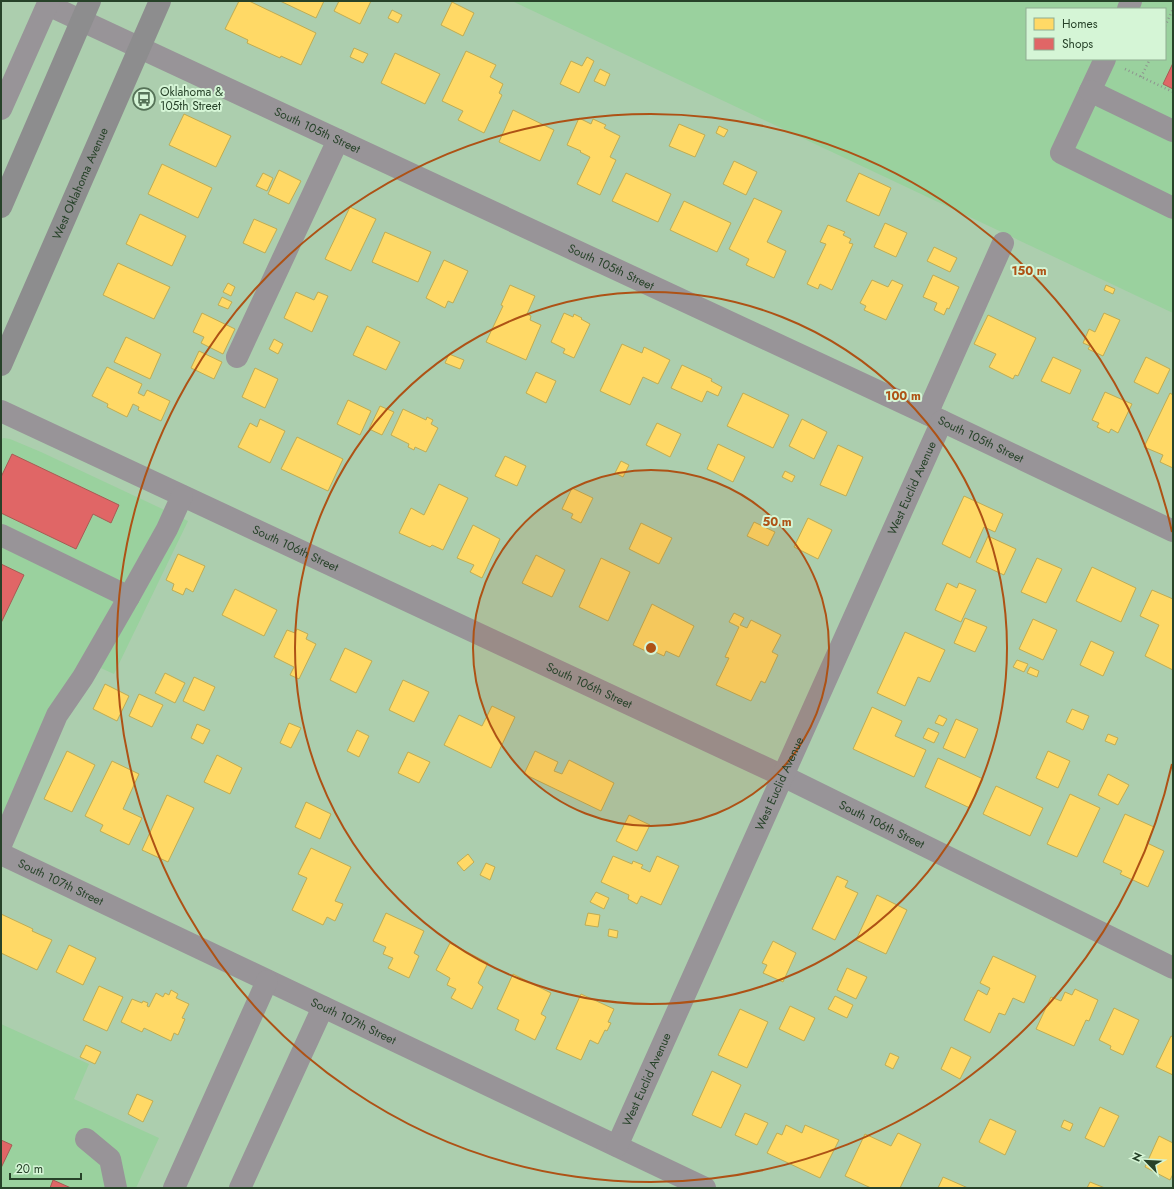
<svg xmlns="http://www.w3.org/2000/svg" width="1174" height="1189" font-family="Jost,sans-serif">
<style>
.built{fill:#9ad19e;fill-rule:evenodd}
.homes{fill:#ffd966;stroke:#beac54}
.shops{fill:#e06666;stroke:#a85b54}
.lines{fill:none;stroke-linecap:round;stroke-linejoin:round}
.path{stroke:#8e948f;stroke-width:2.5;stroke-dasharray:1 3;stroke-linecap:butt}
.minor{stroke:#989498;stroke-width:22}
.major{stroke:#8d8d8e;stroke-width:22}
.ring{fill:none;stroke:#ae5215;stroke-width:2}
.labels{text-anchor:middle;stroke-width:4;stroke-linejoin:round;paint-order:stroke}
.poi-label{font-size:12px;fill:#274229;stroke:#d5f5d6;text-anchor:start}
.street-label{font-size:12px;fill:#274229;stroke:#d5f5d6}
.centre{fill:#ae5215;stroke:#d5f5d6;stroke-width:2}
.ring-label{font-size:12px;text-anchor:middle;font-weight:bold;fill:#ae5215;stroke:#d5f5d6;stroke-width:4;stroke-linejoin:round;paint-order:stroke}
</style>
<rect width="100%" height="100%" fill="#acceae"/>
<!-- built -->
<path class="built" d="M512,1H1173V313ZM1027,9H1165V59H1027Z
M4,438L10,439L41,452L188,521L114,674L85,661L1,820V439Z
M1,1024L89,1064L74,1099L159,1138L136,1188H1Z"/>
<!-- homes -->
<path class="homes" d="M239,1H249L316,33L301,65L281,56L280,58L247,43L248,40L225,29Z
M280,1H324L316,18Z
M339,1H371L360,24L334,11Z
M452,2L474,13L463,36L441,25Z
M392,10L402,15L398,23L388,18Z
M354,48L368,54L363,63L350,57Z
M466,51L496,65L490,77L503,84L499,93L502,95L484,133L458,120L463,111L442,101Z
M395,53L440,74L425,104L381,83Z
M587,57L594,61L579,93L560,84L571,61L582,66Z
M600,69L610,74L605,86L594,81Z
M513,110L554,130L540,161L499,142Z
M184,114L231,136L216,167L169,145Z
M579,118L591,124L593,119L606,125L604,128L620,136L610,157L616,160L600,195L577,184L590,157L580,152L581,151L567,145Z
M679,124L705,135L695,157L669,146Z
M719,126L728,130L724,137L716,133Z
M734,161L757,172L746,195L723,184Z
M162,164L212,188L198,218L148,194Z
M279,170L301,181L289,204L268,194Z
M263,173L273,178L267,191L256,186Z
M626,173L671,194L658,222L612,201Z
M859,173L891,188L879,216L846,201Z
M754,198L782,211L767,242L786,251L774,278L746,265L749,259L729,249Z
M684,201L731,223L717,252L670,230Z
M350,207L376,219L351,271L325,259Z
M140,214L186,236L172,266L126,244Z
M254,219L277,229L265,253L243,243Z
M885,223L907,233L896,257L874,247Z
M828,225L845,232L843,235L851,239L849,243L853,244L832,290L820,284L818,289L807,284L826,244L820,242Z
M385,232L431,252L418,282L372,262Z
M934,247L957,258L950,272L927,261Z
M444,260L468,271L453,303L448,301L445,308L426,298Z
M118,263L170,287L154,319L103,295Z
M933,275L959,287L949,309L947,308L944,315L934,310L937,303L923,297Z
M872,280L888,287L892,280L903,285L886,320L864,310L866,306L860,303Z
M228,283L235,287L231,296L223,292Z
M510,285L535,296L527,314L531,316L530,320L541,325L526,360L486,342L503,306L501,305Z
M1106,285L1115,289L1113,294L1104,290Z
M296,292L314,300L318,292L328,296L312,332L284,318Z
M222,297L232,302L228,309L218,305Z
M202,313L235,329L223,354L201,343L204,337L193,332Z
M564,313L573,317L574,314L582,318L581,319L590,324L574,358L563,353L565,349L551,342Z
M1104,313L1120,320L1103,356L1088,349L1090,346L1083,343L1089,329L1095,332Z
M988,315L1036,338L1018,376L1015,375L1013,379L989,367L996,354L974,344Z
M367,326L400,342L386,370L353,355Z
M126,337L161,354L150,379L114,362Z
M274,339L283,344L278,354L269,349Z
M622,344L642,353L644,347L670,360L658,384L643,377L630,405L600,391Z
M199,351L222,362L214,379L191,368Z
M449,354L464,360L460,369L445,363Z
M1053,357L1081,370L1070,394L1041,381Z
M1146,357L1170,369L1158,394L1134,382Z
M682,365L712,379L711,381L722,387L718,396L707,391L702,402L671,388Z
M107,367L142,384L138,393L144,396L147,390L170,401L161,421L138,410L139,407L133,404L127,417L107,407L108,404L92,396Z
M255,368L278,379L265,408L242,397Z
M536,372L556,381L546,403L526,393Z
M1105,392L1132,404L1118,433L1111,429L1109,433L1097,427L1099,423L1092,420Z
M743,393L789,415L773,448L727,426Z
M1170,393L1173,395V468L1160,462L1163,455L1144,447Z
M348,400L371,411L360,435L337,424Z
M380,406L394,412L382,435L369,429Z
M403,409L426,420L427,417L433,420L431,424L438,428L426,452L415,447L414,450L408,447L409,444L391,435Z
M260,419L285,431L270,463L238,447L250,423L257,427Z
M802,419L827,432L814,459L789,446Z
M657,423L681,434L670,457L646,445Z
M297,437L343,459L328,491L281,469Z
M718,444L745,457L733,482L707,469Z
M838,445L863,457L846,496L820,485Z
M505,456L526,466L517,486L495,476Z
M621,461L629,465L623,477L615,473Z
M785,471L795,476L792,482L782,477Z
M439,484L468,498L443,550L432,545L430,547L399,533L411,508L424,515Z
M572,488L593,498L581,523L571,518L573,514L562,509Z
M964,496L1003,514L995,532L984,527L970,558L942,544Z
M808,518L832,530L818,559L794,547Z
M754,522L775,532L768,546L747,536Z
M641,523L672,538L659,564L629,549Z
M473,525L500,539L482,578L470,572L474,565L457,558Z
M988,536L1016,549L1004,575L976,562Z
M178,554L205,566L193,592L186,588L183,595L172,590L174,584L166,580Z
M536,555L565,570L552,597L522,583Z
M601,558L630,572L608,621L579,607Z
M1037,558L1062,569L1046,603L1021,592Z
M1092,567L1136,588L1121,622L1076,601Z
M947,583L957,588L959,583L976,590L961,622L935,610Z
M235,589L277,610L264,636L222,615Z
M1152,590L1173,599V670L1145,656L1159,625L1140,616Z
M652,604L694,626L679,657L666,651L664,656L653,651L652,654L633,645Z
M734,613L744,618L740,625L747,628L751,620L781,635L772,652L778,655L765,683L761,681L751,701L716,685L729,658L725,657L739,627L729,622Z
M965,618L987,627L975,652L954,643Z
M1033,619L1057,630L1043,660L1019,649Z
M297,629L308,634L306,639L316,644L299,679L290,675L294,667L274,657L287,630L295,633Z
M905,632L945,650L930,682L918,677L905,706L877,693Z
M1091,641L1114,652L1103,676L1080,665Z
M345,648L372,661L356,693L330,680Z
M1017,660L1028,664L1024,672L1013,667Z
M1030,667L1039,671L1037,677L1027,673Z
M165,673L185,683L175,703L155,693Z
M194,677L215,687L204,711L183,701Z
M403,680L429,692L414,722L389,710Z
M105,684L129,696L117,721L93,709Z
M139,694L163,705L152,727L129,716Z
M492,706L515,717L491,768L444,745L459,715L482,726Z
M872,707L902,721L895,736L926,750L914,777L853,749Z
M1072,709L1089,716L1083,730L1066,722Z
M939,715L947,719L943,726L935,723Z
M956,719L978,729L965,758L943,748Z
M289,723L301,728L291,748L280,743Z
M197,724L210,730L203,744L191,738Z
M928,728L939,733L934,743L923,738Z
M357,730L369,736L359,757L347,751Z
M1108,734L1118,738L1115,745L1105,741Z
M67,751L95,765L72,812L44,799Z
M535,751L558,762L554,771L562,774L569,760L614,783L601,811L524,774Z
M1048,751L1070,761L1058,788L1036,778Z
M408,752L430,762L419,783L398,773Z
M217,755L242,768L230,794L204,782Z
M938,758L983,779L970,808L925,787Z
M112,761L139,774L123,809L142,818L129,845L100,831L103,825L85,816Z
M1108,774L1129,785L1118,805L1098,795Z
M996,786L1043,808L1030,836L983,814Z
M1070,794L1100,808L1077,857L1047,844Z
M167,795L194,808L168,862L142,850Z
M306,802L331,814L320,839L295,827Z
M1125,814L1154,827L1147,843L1164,851L1148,887L1120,874L1122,871L1103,862Z
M629,815L650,825L637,851L616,841Z
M311,848L351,867L335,901L343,904L335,921L327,917L323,925L292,910L307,878L298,874Z
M468,854L474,862L464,871L457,863Z
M613,856L632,864L633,861L643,865L641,868L650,872L657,856L679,866L661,905L641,896L637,904L628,899L629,895L601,882Z
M486,863L495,867L490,880L480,875Z
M837,876L848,881L845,887L858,893L835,940L812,929Z
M596,892L609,898L604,909L590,902Z
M877,895L907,910L886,954L856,940Z
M386,913L424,931L414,953L419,956L409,978L388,968L393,958L383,954L386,947L373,941Z
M588,913L600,915L598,927L585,925Z
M1,914L33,929L32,931L52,940L37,970L1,953Z
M609,929L618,931L617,938L608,936Z
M773,941L796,953L783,982L763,973L767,965L762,963Z
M450,943L488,963L478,983L483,987L472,1009L451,998L456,989L447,985L450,978L436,970Z
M69,945L96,958L83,985L56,972Z
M993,956L1036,976L1024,1003L1013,998L1005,1015L999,1013L990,1033L964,1020L978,990L987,995L990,988L980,983Z
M847,968L867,977L856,999L837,990Z
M513,974L551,993L541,1014L546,1017L535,1040L515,1030L519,1020L497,1009Z
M99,986L123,997L107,1031L83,1020Z
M1075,989L1098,1000L1089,1021L1086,1020L1074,1046L1036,1029L1051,997L1061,1001L1065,992L1072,995Z
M171,990L178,994L176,998L189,1004L182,1018L185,1019L178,1035L174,1033L171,1041L144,1028L142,1032L121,1022L132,999L142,1003L143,1001L148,1003L147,1006L149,1007L156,993L163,997L165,993L169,995Z
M581,994L614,1009L608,1022L611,1023L607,1031L605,1030L598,1044L590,1040L581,1060L556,1049Z
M835,996L853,1005L847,1018L828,1009Z
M790,1006L815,1018L804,1041L779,1029Z
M1114,1008L1139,1020L1123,1055L1110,1049L1111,1046L1099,1040Z
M740,1009L768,1022L747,1068L718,1055Z
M1171,1036L1173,1037V1075L1156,1067Z
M86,1045L101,1052L95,1064L80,1057Z
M951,1047L971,1057L960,1079L941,1069Z
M890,1053L899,1057L893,1069L885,1065Z
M712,1071L741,1085L721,1128L692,1115Z
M137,1094L153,1101L143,1122L128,1114Z
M1100,1107L1119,1116L1104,1147L1085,1138Z
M745,1113L768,1123L757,1145L735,1135Z
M990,1119L1016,1131L1005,1155L979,1142Z
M1064,1120L1073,1124L1070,1131L1061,1127Z
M786,1125L802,1133L805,1125L839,1140L820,1178L767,1153L777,1133L782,1135Z
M898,1133L921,1144L900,1188H871L845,1176L865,1134L891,1146Z
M1159,1136L1173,1143V1174L1170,1180L1145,1167Z
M943,1177L968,1188H938Z
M1090,1182L1105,1188H1087Z"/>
<!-- shops -->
<path class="shops" d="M1173,63V89L1163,84Z
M12,454L119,505L111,523L93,514L76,549L1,513V477Z
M1,564L24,575L1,623Z
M1,1140L12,1145L1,1168Z
M53,1180L71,1188H50Z"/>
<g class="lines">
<!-- path -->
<path class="path" d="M1165,26L1173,9
M1125,69L1173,92
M1141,77L1150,59"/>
<!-- minor -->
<g class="minor">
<path id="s1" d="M48,5L942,421L1173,531"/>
<path d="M1128,9L1131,1"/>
<path d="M1105,59L1061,153L1173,208"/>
<path d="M1090,91L1173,131"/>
<path d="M1,109L49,1"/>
<path d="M237,357L338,140"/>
<path id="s2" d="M1,411L783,776L1173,968"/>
<path d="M927,414L1003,243"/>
<path d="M1,535L129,597"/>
<path d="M1,845L57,715L83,677L129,597L167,529L182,496"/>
<path id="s3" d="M1,854L705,1188"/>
<path d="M86,1139L110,1159L116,1188"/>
<path id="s4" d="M617,1146L942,421"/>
<path d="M174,1188L267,981"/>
<path d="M240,1188L323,1007"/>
</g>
<!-- major -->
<g class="major">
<path d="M1,207L90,1"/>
<path id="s5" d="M1,365L160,1"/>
</g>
</g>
<!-- distance rings -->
<circle cx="651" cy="648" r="178" fill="#ae5215" fill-opacity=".12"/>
<g class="ring">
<circle cx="651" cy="648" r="178"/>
<circle cx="651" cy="648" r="356"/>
<path d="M1172 764A534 534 0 1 1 1172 532"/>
</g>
<!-- icons -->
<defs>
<g id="bus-ring" transform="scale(1.15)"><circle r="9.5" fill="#d5f5d6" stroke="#567358" stroke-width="1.5"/><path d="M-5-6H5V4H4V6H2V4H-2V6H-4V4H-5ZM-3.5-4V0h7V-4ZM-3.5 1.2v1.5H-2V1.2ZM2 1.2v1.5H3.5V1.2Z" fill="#567358"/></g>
</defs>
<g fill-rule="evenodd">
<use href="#bus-ring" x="144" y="99"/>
</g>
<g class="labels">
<!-- poi labels -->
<g class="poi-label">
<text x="160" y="96">Oklahoma &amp;<tspan x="160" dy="14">105th Street</tspan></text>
</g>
<!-- street labels -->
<g class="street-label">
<text dy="4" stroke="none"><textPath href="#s1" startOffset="297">South 105th Street</textPath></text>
<text dy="4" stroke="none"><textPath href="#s5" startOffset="198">West Oklahoma Avenue</textPath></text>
<text dy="4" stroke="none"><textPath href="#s1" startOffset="621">South 105th Street</textPath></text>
<text dy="4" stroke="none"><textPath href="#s1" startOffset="1029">South 105th Street</textPath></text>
<text dy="4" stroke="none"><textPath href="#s4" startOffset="721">West Euclid Avenue</textPath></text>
<text dy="4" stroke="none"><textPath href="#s2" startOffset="325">South 106th Street</textPath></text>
<text dy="4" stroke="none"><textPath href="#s2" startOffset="649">South 106th Street</textPath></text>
<text dy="4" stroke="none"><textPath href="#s4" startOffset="397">West Euclid Avenue</textPath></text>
<text dy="4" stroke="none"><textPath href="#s2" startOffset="973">South 106th Street</textPath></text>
<text dy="4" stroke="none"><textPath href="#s3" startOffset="66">South 107th Street</textPath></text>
<text dy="4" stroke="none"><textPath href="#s3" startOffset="390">South 107th Street</textPath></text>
<text dy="4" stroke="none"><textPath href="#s4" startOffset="73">West Euclid Avenue</textPath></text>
</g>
</g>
<circle cx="651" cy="648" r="6" class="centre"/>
<g class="ring-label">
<text x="1029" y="275">150 m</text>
<text x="903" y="400">100 m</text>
<text x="777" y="526">50 m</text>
</g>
<!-- border -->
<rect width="1174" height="1189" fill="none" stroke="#274229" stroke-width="4"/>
<!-- legend -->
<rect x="1026" y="8" width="140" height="52" fill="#d5f5d6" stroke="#8fad91"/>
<rect x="1034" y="18" width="20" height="12" fill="#ffd966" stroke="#8fad91"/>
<text x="1062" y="28" font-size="12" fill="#274229">Homes</text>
<rect x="1034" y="38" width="20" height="12" fill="#e06666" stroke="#8fad91"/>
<text x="1062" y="48" font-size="12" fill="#274229">Shops</text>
<!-- north arrow -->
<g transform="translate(1146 1161) rotate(294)" stroke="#d5f5d6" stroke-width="3" paint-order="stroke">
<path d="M0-3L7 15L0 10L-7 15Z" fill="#274229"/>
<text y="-6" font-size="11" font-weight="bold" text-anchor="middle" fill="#274229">N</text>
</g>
<!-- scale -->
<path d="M10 1173v6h71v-6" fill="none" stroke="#274229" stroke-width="2"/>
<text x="16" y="1173" font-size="12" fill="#274229" stroke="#d5f5d6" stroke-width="3" paint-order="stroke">20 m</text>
</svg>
